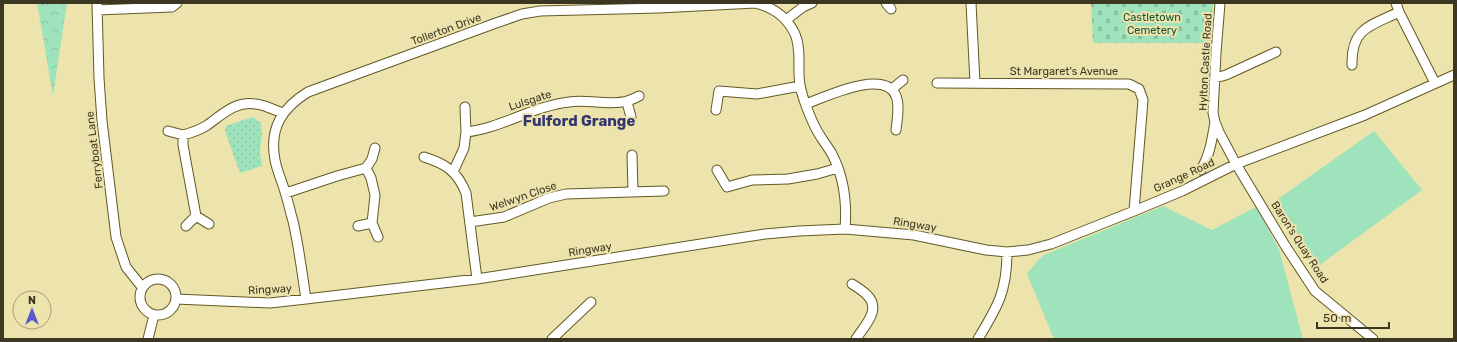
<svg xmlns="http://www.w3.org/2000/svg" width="1457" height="342" font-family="Rubik,sans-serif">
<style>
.forest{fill:url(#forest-crowns)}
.cemetery{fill:url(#cemetery-stones)}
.park{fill:url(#park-dots)}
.pitch{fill:#9fe3bc}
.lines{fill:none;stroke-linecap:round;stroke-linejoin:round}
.minor-casing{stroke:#625926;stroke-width:11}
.minor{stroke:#fff;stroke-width:9}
.labels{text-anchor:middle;stroke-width:4;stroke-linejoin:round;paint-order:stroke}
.park-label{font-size:11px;fill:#125637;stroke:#ede3ad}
.street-label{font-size:11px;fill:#3c3722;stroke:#ede3ad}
.district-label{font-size:15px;font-weight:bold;fill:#333570;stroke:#ede3ad}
</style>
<defs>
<pattern id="forest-crowns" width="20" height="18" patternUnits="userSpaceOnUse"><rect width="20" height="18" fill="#9fe3bc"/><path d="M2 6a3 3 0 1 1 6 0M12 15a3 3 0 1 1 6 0" fill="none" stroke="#8ac3a1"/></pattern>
<pattern id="cemetery-stones" width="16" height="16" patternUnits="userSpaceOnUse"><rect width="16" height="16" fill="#9fe3bc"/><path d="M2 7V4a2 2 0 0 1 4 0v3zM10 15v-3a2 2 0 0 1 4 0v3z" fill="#8ac3a1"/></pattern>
<pattern id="park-dots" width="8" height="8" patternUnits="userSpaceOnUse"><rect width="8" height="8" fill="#9fe3bc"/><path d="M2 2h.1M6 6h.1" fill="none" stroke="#8ac3a1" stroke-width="1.8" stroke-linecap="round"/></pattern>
</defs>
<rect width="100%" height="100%" fill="#ede3ad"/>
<!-- forest -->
<path class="forest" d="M37,3H67L53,96Z"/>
<!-- cemetery -->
<path class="cemetery" d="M1091,3H1213L1209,43H1093Z"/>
<!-- park -->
<path class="park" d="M252,117L261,123L262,132L260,152L262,166L240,173L225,131L226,126Z"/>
<!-- pitch -->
<path class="pitch" d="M1374,131L1422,190L1313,270L1278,199Z
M1163,206L1212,230L1256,207L1279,249L1303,339H1054L1027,274L1038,260L1044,255Z"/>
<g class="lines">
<!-- minor casing -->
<g class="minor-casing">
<path id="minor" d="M97,3L99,78L102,121L116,237L126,267L142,287
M886,3L891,9
M971,3L975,83
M1220,3L1216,53L1213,113L1215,122L1219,132L1236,164L1286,247L1315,291L1373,339
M1396,3L1399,12L1435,83
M97,10L172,7L177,3
M786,20L803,7L812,3
M1352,65C1351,28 1370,26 1399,12
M1215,78L1226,75L1276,52
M937,83L1129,84L1139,89L1143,100L1134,211
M892,89L903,80
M627,102L631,117
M806,104C825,97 885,68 896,96C900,106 897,120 896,130
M716,110L719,91L757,94L800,86
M168,131L183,135
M466,132C502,128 533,106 569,102C587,99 610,106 627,101C631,100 635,98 639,96
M632,155L633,191
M424,157C446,164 457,171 466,193L477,279
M366,168L372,159L375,148
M717,170L727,187L752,180L788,179L817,174L838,168
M1201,170C1210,155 1212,139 1215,122
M453,172L464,148L466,132L465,107
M286,193L337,176L366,168L371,178L375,195L372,223L378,237
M470,222L504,217L549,198L566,194L664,191
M209,224L196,216L183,145V135C191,133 199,130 206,126C222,115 234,101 256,104C265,105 274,110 283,113
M186,226L196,216
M358,226L372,223
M140 297a18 18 0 1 1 36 0a18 18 0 1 1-36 0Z
M852,284C857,287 863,291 867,295C882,310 864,326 856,339
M176,299L270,303L306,299L477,279L765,234L799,231L845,229L914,235L986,250L1007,252L1028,250L1051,244L1134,211L1182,191L1236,164L1365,115L1454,75
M306,299C302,273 299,247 293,221C290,211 288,201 285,192C282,181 277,171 275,160C269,128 282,108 308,92L496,23L522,14L540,11L659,8L755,3C773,7 787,17 795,34C802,50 797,68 800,85C802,97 812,123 819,134C823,141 828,147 832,154C844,177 847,204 845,229
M148,339L154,315
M552,339L591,302
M978,339C998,306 1007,291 1007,252"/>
</g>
<!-- minor -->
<use href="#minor" class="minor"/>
</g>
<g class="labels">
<!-- park labels -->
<g class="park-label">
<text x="1152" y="21">Castletown<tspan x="1152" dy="13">Cemetery</tspan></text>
</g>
<!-- street labels -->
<g class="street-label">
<text transform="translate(446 29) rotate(-20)" y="4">Tollerton Drive</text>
<text transform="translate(1205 62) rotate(-87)" y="4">Hylton Castle Road</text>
<text x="1064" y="75">St Margaret's Avenue</text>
<text transform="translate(530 100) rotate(-18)" y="4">Lulsgate</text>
<text transform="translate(94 150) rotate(-97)" y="4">Ferryboat Lane</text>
<text transform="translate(1184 175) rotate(-25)" y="4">Grange Road</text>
<text transform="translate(523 196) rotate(-19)" y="4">Welwyn Close</text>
<text transform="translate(915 224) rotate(9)" y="4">Ringway</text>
<text transform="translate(1300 242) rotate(57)" y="4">Baron's Quay Road</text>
<text transform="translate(590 249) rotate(-9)" y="4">Ringway</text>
<text transform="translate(270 289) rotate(-3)" y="4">Ringway</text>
</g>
<!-- district labels -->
<g class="district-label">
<text x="579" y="126">Fulford Grange</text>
</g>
</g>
<!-- border -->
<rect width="1457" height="342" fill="none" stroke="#3c3722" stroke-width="8"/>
<!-- north arrow -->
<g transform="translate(32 310)"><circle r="19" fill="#ede3ad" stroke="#a69e75"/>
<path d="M0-3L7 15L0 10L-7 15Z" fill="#5a59d0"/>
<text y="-6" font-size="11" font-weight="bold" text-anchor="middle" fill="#3c3722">N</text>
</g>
<!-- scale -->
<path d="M1317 322v6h72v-6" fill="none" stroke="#3c3722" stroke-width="2"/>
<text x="1323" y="322" font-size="12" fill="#3c3722" stroke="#ede3ad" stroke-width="3" paint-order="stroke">50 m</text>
</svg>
